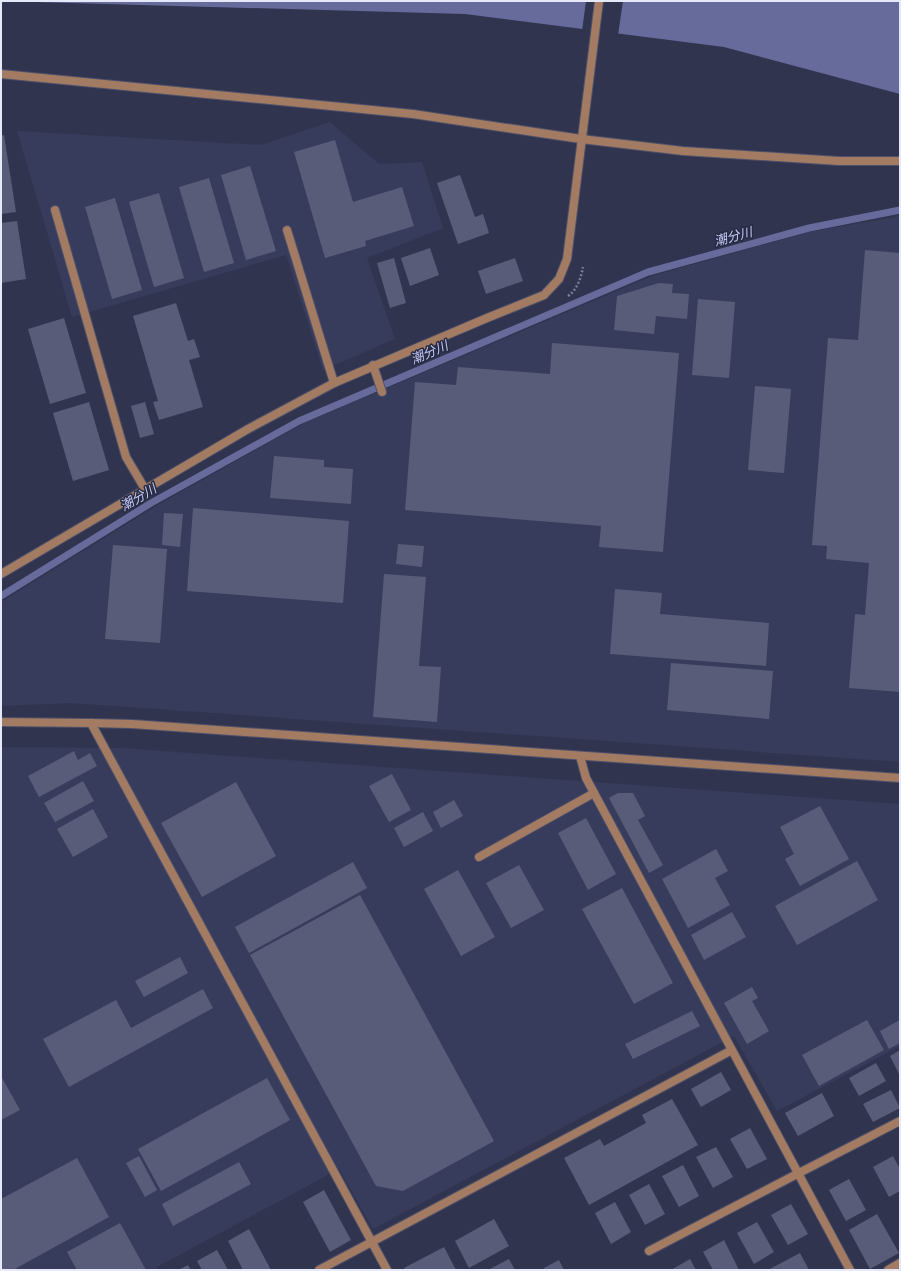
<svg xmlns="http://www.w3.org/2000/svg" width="901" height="1271" font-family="'Sofia Sans Condensed','Noto Sans JP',sans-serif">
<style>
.built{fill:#383c5c}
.water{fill:#666b9b}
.pier{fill:#31344e}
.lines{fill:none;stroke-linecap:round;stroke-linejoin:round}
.stream{stroke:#666b9b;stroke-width:7}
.building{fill:#595c79}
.service-casing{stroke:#4e516a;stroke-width:10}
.minor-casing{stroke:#4e516a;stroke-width:10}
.tertiary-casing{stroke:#4e516a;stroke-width:10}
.path{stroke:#7c7f96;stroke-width:2.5;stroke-dasharray:2 2;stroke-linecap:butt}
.service{stroke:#a27b62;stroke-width:8}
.minor{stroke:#a27b62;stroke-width:8}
.tertiary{stroke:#a27b62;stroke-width:8}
.labels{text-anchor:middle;stroke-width:3;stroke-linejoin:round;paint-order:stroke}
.water-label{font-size:13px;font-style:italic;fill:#c6ccf9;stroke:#272a43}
</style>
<rect width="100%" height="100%" fill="#31344e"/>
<!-- built -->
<path class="built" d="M330,122L379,164L422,162L443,228L367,258L395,339L323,370L286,255L72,317L17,131L261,145Z
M900,216V762L72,703L1,706V602L156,506L302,424L652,276L809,232Z
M1,747L122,748L900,804V1046L777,1111L734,1036L373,1229L339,1169L157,1267L158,1270H1Z"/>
<!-- water -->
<path class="water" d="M1,1H900V94L724,47L465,14Z"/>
<!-- pier -->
<path class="pier" d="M586,1H623L618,35L582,31Z"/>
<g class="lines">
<!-- stream -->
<path class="stream" d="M1,596L151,503L299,421L648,272L809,228L900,210"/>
</g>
<!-- building -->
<path class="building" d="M4,135L16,212L1,214V136Z
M335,140L353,202L402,187L414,226L365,241L366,246L325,258L294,152Z
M250,166L276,251L246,260L221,175Z
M460,175L475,217L483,214L489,233L458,244L437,183Z
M209,178L234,263L204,272L179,187Z
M159,193L184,278L154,287L129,202Z
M115,198L142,290L112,299L85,207Z
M17,221L26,279L1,283V223Z
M430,248L439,275L410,286L401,258Z
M865,250L900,253V692L849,688L855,614L865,615L869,563L826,559L827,546L812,545L828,338L858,340Z
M394,258L406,303L390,308L377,263Z
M515,258L523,281L486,294L478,271Z
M659,283L673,284L672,293L689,294L687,319L656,316L654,334L614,330L617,296Z
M698,299L735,302L729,378L692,375Z
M176,303L188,341L194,339L200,357L189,360L203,407L159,420L153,402L158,401L133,316Z
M64,318L86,393L50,404L28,329Z
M552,343L679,353L663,552L599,547L601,526L405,510L415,382L456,385L458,367L550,374Z
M755,386L791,389L784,473L748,470Z
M89,402L109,470L73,481L53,413Z
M145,402L154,434L140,438L131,406Z
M274,456L324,460V467L353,469L351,504L270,498Z
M193,508L349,521L343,603L187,591Z
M164,513L183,514L180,547L162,545Z
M398,544L424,546L422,567L396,564Z
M113,545L167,549L160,643L105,639Z
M384,574L426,577L419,666L441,667L437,722L373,717Z
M615,589L662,593L660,614L769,623L766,666L610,654Z
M671,663L773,671L769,719L667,710Z
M74,751L78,760L90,753L97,766L39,797L28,776Z
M392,774L411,810L389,822L369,786Z
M83,781L94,801L55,822L44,803Z
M236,782L276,856L202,897L161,823Z
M618,793H633L645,816L638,820L663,865L649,873L609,798Z
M454,800L463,816L441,828L433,812Z
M820,806L849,859L800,886L785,859L794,854L780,827Z
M93,809L108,837L73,857L57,829Z
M423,812L433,831L404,847L394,828Z
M586,818L616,874L588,890L558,833Z
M716,849L728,871L715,878L730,905L688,928L662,879Z
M857,861L878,900L797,945L775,906Z
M353,862L367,888L249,953L235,927Z
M519,865L544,910L511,928L486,883Z
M458,870L495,937L461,956L424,889Z
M622,888L673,983L634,1004L582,909Z
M360,895L494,1141L403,1191L376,1186L250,955Z
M732,912L746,937L704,960L691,935Z
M180,957L188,973L144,997L135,981Z
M752,987L758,998L752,1001L769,1031L747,1044L724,1003Z
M203,989L213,1008L69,1087L43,1039L116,1000L131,1028Z
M692,1011L700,1026L633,1059L625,1044Z
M867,1020L884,1050L819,1086L802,1055Z
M900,1020V1043L889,1049L880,1031Z
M900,1050V1076L890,1056Z
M876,1063L886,1081L859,1096L849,1078Z
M721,1072L731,1090L701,1107L691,1089Z
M1,1076L20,1110L1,1120Z
M267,1078L290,1120L161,1191L138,1149Z
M891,1090L900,1108L873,1122L863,1104Z
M822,1093L834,1116L798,1136L785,1113Z
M672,1099L698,1145L589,1205L564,1158L600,1139L604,1146L646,1123L642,1115Z
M750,1128L767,1159L747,1169L730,1139Z
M716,1147L733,1177L713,1188L696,1157Z
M139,1156L157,1190L145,1197L126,1163Z
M893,1156L900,1169V1191L889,1197L873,1167Z
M77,1158L109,1217L13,1270H1V1199Z
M239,1162L251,1184L173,1226L162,1204Z
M683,1165L699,1196L679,1207L662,1176Z
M849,1179L866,1210L846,1221L829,1190Z
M649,1184L665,1214L645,1225L629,1195Z
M324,1190L351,1240L330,1252L303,1202Z
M615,1202L631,1232L611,1244L595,1213Z
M791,1204L808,1234L788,1245L771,1215Z
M877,1214L899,1253L870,1269L849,1230Z
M494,1219L509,1246L469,1268L455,1241Z
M757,1222L774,1252L754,1264L737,1233Z
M120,1223L146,1270H77L67,1252Z
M249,1229L271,1270H243L228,1241Z
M724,1240L739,1270H713L703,1252Z
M444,1247L456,1270H405L404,1268Z
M217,1250L228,1270H202L197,1261Z
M800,1253L809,1270H768Z
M509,1259L515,1270H488Z
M690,1259L696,1270H671Z
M559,1260L564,1270H545L544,1268Z
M188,1265L191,1270H178Z"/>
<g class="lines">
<!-- service casing -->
<g class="service-casing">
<path id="service" d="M1,74L413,114L581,139L683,151L839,161H900
M55,210L126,457L145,489
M287,230L334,383
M373,365L382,392
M479,857L594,793
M649,1251L799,1173"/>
</g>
<!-- minor casing -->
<g class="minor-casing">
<path id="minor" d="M91,723L387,1270
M580,756L586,778L850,1270
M799,1173L900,1121
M319,1270L732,1050
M888,1270L900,1263"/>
</g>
<!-- tertiary casing -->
<g class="tertiary-casing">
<path id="tertiary" d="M1,574L248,429L334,383L487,318L544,295L559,279L567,259L599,1
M1,722L91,723L132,724L900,778"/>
</g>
<!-- path -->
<path class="path" d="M568,296C577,290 581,278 583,267"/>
<!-- service -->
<use href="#service" class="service"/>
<!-- minor -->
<use href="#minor" class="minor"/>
<!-- tertiary -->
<use href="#tertiary" class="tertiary"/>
</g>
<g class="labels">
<!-- water labels -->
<g class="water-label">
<text transform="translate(733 236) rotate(-15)" y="5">潮分川</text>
<text transform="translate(429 352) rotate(-23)" y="5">潮分川</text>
<text transform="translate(138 497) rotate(-31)" y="5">潮分川</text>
</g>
</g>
<!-- border -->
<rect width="901" height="1271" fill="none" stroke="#e6e9fa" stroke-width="4"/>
</svg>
